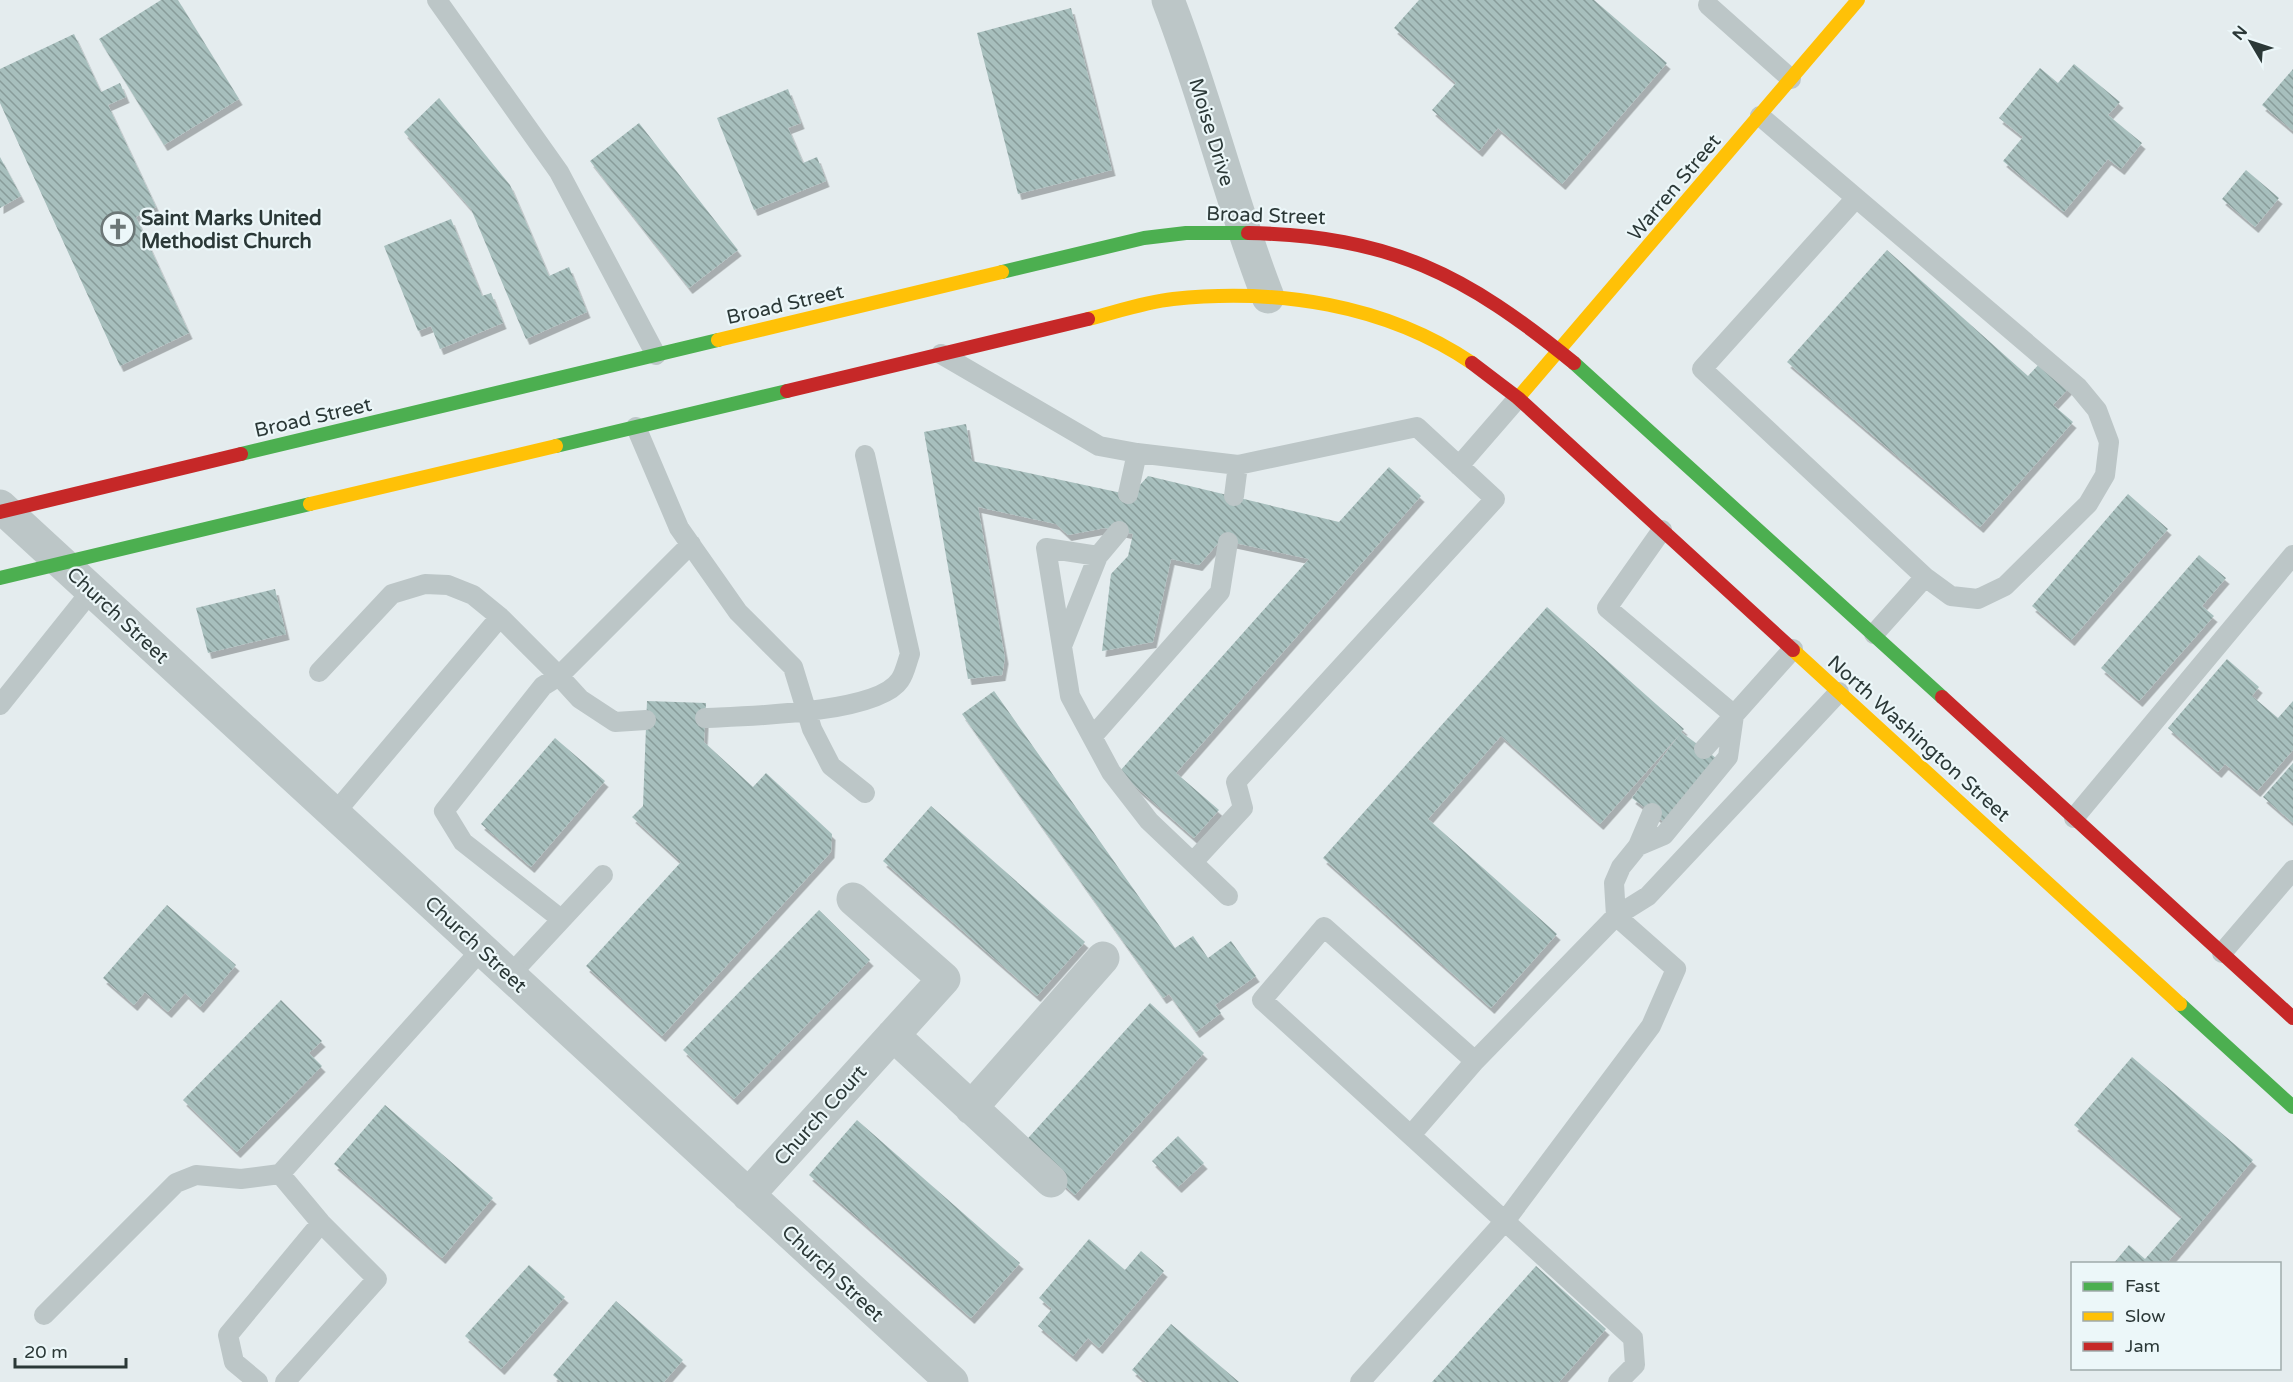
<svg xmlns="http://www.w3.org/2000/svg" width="2293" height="1382" font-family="'Varela Round',sans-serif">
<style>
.building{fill:url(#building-back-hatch);filter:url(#shadow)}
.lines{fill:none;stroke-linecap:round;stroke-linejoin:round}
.lane{stroke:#bcc6c7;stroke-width:20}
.street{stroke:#bcc6c7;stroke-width:33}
.fast{stroke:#4caf50;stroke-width:14}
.slow{stroke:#ffc107;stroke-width:14}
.jam{stroke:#c62828;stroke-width:14}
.labels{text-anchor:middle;stroke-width:4.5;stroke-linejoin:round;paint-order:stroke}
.street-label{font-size:20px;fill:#2b3837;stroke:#ecf7f9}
.poi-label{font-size:20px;font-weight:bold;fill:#2b3837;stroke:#ecf7f9;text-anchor:start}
</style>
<defs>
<pattern id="building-back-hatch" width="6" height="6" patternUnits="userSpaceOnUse" patternTransform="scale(1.5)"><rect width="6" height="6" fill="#a7bfbd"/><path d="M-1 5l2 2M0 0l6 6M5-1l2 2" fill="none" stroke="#889c9a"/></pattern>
<filter id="shadow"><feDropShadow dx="3.5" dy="6" stdDeviation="0" flood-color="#0004"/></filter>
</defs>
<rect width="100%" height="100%" fill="#e4ecee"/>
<!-- building -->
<path class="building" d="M161,0H178L239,99L164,145L99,39Z
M1419,0H1594L1667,63L1562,184L1498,128L1479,151L1432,110L1456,83L1394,28Z
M1071,8L1112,170L1018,194L977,33Z
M74,34L101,92L120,83L126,97L108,105L156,207L136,217L189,333L120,366L0,103V69Z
M2074,64L2120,102L2108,115L2142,143L2121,169L2108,159L2064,212L2003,161L2023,137L1999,118L2040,68L2058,83Z
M2293,69V131L2262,105Z
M788,89L801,123L788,128L803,163L817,157L826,181L754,210L717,118Z
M439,98L510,185L549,276L569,267L587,312L526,339L471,209L404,132Z
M639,123L738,250L689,288L590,161Z
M0,157L21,196L0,208Z
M2246,170L2279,198L2255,227L2222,199Z
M451,219L482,296L491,293L503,323L440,349L431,326L418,331L384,246Z
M1887,250L2028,376L2041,362L2069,388L2053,405L2073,422L1980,527L1787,362Z
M966,424L972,461L1131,495L1148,476L1339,522L1389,467L1421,496L1176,773L1219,810L1194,838L1119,772L1309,559L1221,540L1199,565L1171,559L1153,642L1102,651L1111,574L1128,556L1133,534L1105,528L1068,535L1056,524L978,507L1005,658L1002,675L968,679L924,432Z
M2128,494L2168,529L2071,640L2032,606Z
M2199,555L2226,578L2202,606L2214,616L2139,701L2101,668Z
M275,589L286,634L208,653L196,608Z
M1547,607L1684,729L1681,732L1716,758L1667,824L1632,798L1680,734L1600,824L1501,736L1428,819L1557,934L1491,1008L1323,858Z
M2227,659L2259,687L2252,696L2278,718L2293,701V750L2257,791L2225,764L2218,772L2168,728Z
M994,691L1175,948L1193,936L1208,958L1231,941L1256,976L1215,1005L1221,1013L1196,1032L1169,994L1163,998L962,714Z
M647,701L706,703L704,742L753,787L766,773L832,834L831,852L662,1036L586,966L681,862L632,817L643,806Z
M555,738L605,781L531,867L481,824Z
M2293,763V823L2263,797Z
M931,806L1085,942L1037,996L883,861Z
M167,905L236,965L200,1007L185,993L168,1012L145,992L134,1005L103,978Z
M819,910L870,960L734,1099L683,1050Z
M281,1000L322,1041L309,1053L322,1066L237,1152L183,1100Z
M1150,1003L1204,1053L1075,1195L1021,1146Z
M2132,1057L2253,1160L2166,1264H2113L2129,1245L2145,1259L2182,1217L2074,1125Z
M385,1105L493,1198L442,1258L334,1164Z
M857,1120L1020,1263L971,1318L809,1175Z
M1178,1136L1204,1163L1178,1187L1152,1161Z
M1089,1239L1125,1270L1141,1251L1164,1271L1099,1348L1088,1338L1073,1356L1038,1326L1052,1309L1039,1298Z
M529,1265L565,1297L501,1369L465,1336Z
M1536,1266L1606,1329L1559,1382H1432Z
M616,1301L683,1360L664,1382H561L553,1375Z
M1171,1324L1239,1382H1146L1132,1370Z"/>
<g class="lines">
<!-- lane -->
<path class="lane" d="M437,0L559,172L656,355
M1708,5L1791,79
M1760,116L2078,387L2097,410L2109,442L2105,475L2088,504L2005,586L1978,599L1951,596L1925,577L1702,369L1856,198
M941,354L1099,446L1137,453L1238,465L1417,427L1495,499L1236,782L1243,808L1193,862
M636,427L679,528L738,612L793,667L812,729L831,766L865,793
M1459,466L1518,398
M1128,494L1137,453
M1234,496L1238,465
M1662,530L1607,608L1734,715L1704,749
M1098,556L1046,548L1070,696L1111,772L1149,821L1228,896
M1874,634L1925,577
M1062,646L1098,556L1119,531
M319,672L392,594L425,584L448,585L473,595L500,617
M0,705L92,590
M705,718C745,716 878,714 900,680C905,673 907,662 910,654L865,455
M1092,737L1220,592L1228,542
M334,814L500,617L559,676L691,544
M2074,818L2293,555
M1638,846L1652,813
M561,919L463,842L444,811L543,686L559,676L580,699L615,722L646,720
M2222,953L2293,870
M510,975L603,875
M1475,1061L1616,916L1648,896L1839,692
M1411,1135L1475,1061L1324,927L1262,1000L1633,1338L1635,1365L1618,1382
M280,1174L321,1223L377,1279L285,1382
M44,1315L176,1183L196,1175L241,1179L280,1174L482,949
M258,1382L234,1362L228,1335L321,1223
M1360,1382L1505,1221L1651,1026L1676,969L1616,916L1614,883L1621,867L1638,846L1664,835L1728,757L1734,715L1793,649"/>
<!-- street -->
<path class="street" d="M1168,0C1206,97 1230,200 1268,297
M0,506L952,1382
M893,1035L1051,1181
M971,1108L1103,958
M748,1195L944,979L853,899"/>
<!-- fast -->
<path class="fast" d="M1002,272L1144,238L1186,233H1248
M1574,363L1942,697
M556,446L787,391
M241,454L718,340
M0,578L310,504
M2180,1004L2293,1107"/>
<!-- slow -->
<path class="slow" d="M1088,319C1116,312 1145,302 1173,299C1276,288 1385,304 1472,363
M718,340L1002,272
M1518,398L1858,0
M310,504L556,446
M1793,650L2180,1004"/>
<!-- jam -->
<path class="jam" d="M1248,233C1391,236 1465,274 1574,363
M1472,363L1518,398L1793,650
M787,391L1088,319
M0,512L241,454
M1942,697L2293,1018"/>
</g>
<!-- icons -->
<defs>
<g id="church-ring" transform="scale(1.725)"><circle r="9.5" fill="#ecf7f9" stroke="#6c7777" stroke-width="1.5"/><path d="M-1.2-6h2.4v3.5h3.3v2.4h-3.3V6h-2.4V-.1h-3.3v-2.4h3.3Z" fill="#6c7777"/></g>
</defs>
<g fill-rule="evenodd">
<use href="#church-ring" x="118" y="229"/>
</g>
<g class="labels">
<!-- street labels -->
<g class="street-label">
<text transform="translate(1212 132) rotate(73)" y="7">Moise Drive</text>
<text transform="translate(1674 187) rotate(-50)" y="7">Warren Street</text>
<text transform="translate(1266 215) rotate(2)" y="7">Broad Street</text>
<text transform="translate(785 304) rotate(-13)" y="7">Broad Street</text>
<text transform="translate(313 417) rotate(-13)" y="7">Broad Street</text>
<text transform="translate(118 615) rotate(43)" y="7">Church Street</text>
<text transform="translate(1919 738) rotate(42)" y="7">North Washington Street</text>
<text transform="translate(476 944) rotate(43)" y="7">Church Street</text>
<text transform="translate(820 1115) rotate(-48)" y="7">Church Court</text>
<text transform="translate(833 1273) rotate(43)" y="7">Church Street</text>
</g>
<!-- poi labels -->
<g class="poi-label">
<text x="141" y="225">Saint Marks United<tspan x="141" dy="23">Methodist Church</tspan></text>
</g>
</g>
<!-- legend -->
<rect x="2071" y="1262" width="210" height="108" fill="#ecf7f9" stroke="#9fabab" stroke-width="1.5"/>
<rect x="2083" y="1282" width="30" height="9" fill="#4caf50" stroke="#9fabab" stroke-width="1.5"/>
<text x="2125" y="1292" font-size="18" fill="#2b3837">Fast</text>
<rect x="2083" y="1312" width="30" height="9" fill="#ffc107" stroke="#9fabab" stroke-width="1.5"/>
<text x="2125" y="1322" font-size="18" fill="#2b3837">Slow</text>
<rect x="2083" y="1342" width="30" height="9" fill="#c62828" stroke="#9fabab" stroke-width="1.5"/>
<text x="2125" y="1352" font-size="18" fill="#2b3837">Jam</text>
<!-- north arrow -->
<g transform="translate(2251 42) rotate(309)" stroke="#ecf7f9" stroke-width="4.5" paint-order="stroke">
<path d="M0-4.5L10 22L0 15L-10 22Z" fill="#2b3837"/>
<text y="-9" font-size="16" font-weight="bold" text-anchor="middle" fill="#2b3837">N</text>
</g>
<!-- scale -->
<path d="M15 1358v9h111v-9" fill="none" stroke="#2b3837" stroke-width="3"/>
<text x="24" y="1358" font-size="18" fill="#2b3837" stroke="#ecf7f9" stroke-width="4.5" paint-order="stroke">20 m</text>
</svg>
